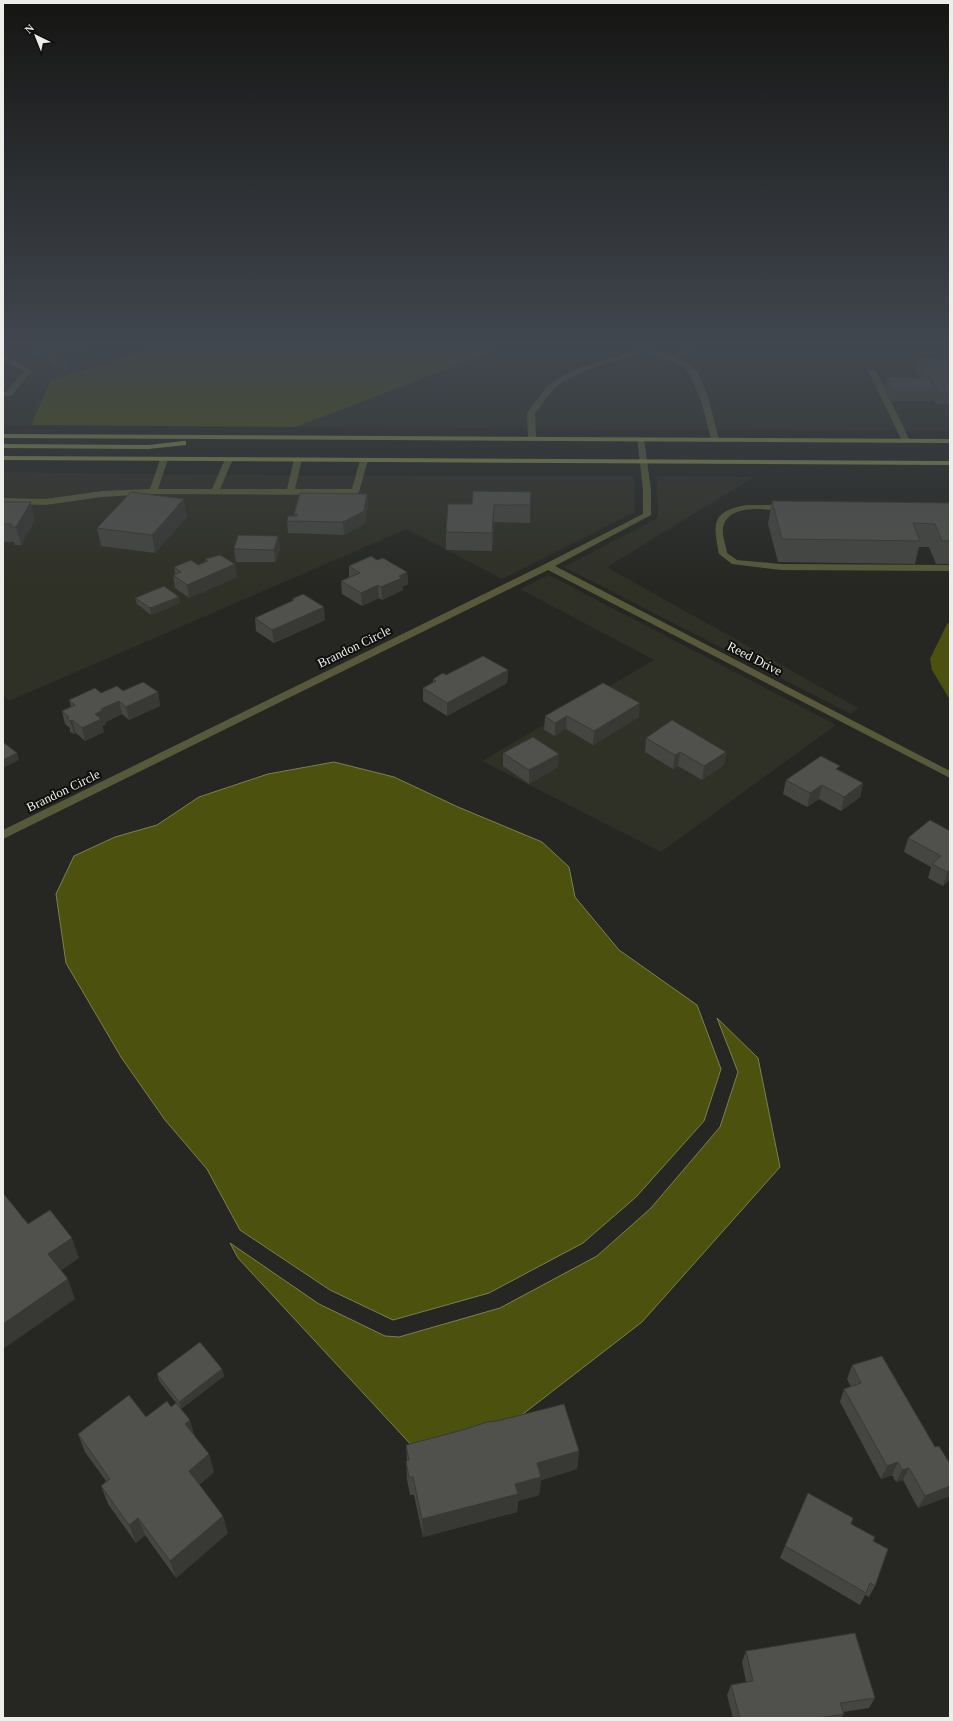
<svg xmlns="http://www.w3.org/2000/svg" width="953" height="1721" font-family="Georgia,serif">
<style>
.built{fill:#2f3026}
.forest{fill:#4d510e}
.water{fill:#4c510d;stroke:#7c804f}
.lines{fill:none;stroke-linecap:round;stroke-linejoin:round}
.minor{fill:#565a3a;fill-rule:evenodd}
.major{fill:#868c49;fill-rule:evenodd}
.wall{fill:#454641}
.shaded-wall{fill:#383935}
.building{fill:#50514c;stroke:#383935}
.labels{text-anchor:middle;stroke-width:4;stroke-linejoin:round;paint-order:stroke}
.street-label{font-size:13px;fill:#ededea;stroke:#0f0f0d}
</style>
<rect width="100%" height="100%" fill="#262722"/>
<!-- built -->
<path class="built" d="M3,344H94L111,351L122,350L131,355L51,380L31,425H3Z
M512,344H950V431L296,427Z
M3,472L214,475L634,476L635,512L502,579L407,529L9,701L3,696Z
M656,476L754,477L607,567L858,708L851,714L564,567L656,519L658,516Z
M549,575L836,725L661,852L482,761L654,660L520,589Z"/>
<!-- forest -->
<path class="forest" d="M164,344H512L296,427L31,425L51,380Z
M950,622V700L932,670L930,659L947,624Z"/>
<!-- water -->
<path class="water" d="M334,762L394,777L458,807L542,842L569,867L575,897L619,950L697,1005L721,1069L704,1121L636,1197L583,1243L489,1293L393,1320L330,1290L240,1230L207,1169L165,1120L121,1057L66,963L56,894L74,856L115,837L157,825L199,797L268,774Z
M717,1018L758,1058L780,1167L642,1322L510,1424L416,1450L238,1258L230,1243L319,1304L385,1336L399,1337L500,1308L597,1256L651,1208L720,1127L738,1072Z"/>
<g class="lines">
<!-- minor -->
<path class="minor" d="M696,344H705L677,358C681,360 685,361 689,363C705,373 714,421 719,439L718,441L711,439L701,400L689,373L684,367L647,351L586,370L562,382L553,390L535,413L536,438L532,440L528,438L527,413L547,386L557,379L581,367L640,349L639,347L642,345L671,356Z
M3,357H8L32,371L11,396H3V392H6L24,371L5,361H3Z
M870,370L877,372L910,441L909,443L902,441L869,372Z
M637,437L644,439L651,490V515L555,566L950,771V778L548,570L3,839V830L545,564L643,514V490Z
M161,457L168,459L158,489H212L225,459L229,457L233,459L220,489H287L294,459L298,457L302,459L295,489H352L360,460L364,458L368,460L359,492L355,495L153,494L102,497L45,505L3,504V498L45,499L102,491L150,489Z
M747,505H787L791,508L787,511C768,510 728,502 723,528C722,536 726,545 727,553L737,560L781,564L950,565V571L781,570L732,564L719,554C713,523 711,511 747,505Z"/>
<!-- major -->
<path class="major" d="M3,434L950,439V443L3,438Z
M183,441H186V445L148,449L3,448V444L148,445Z
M3,456L950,461V465L3,460Z"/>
</g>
<!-- wall -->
<path class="wall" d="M16,344H102L105,360L68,371L63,368L60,369L23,346L20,347Z
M950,357V404H936L933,398L932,401H890L885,388L887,377L919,378L915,369L917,358L949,359Z
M531,492L530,523L494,522L492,551L446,550V532L472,504Z
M367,494L368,506L364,524L344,535L288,533L287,521L295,516L294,514Z
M772,501L950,503V564H936L929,547H919L915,564L778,562L768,524Z
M3,502L35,520L21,545H15L14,542H3Z
M187,517L155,553L101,546L97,528Z
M278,536L280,549L275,562H236L234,549Z
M205,559L235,564L237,577L189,598L175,588L173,575L175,574L174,567L198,565L206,562Z
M377,560L407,572L408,584L402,587L403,590L382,600L379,598L362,606L342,594L341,581L349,577V566Z
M135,598L180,603L151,615L137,604Z
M292,599L325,620L274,643L256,631L255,618L293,601Z
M508,670L507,683L447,716L423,701V688L433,682V679L446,675Z
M603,683L639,717L593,745L566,729L555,736L544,730L545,716Z
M123,691L158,692L160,706L129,720L122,714L106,722V724L102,726L104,732L85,741L76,733L74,734L70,732V728L65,724L62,711L71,707L69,700L101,693Z
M646,738L726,752L724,765L702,780L678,766L673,769L645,752Z
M503,753L559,754L558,767L529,784L503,766Z
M839,770L863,783L860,797L841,811L819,799L807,807L783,794L786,780Z
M930,820L950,879L943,886L928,878L931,867L904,852L908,838Z
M852,1365L935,1447L950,1464V1496L918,1508L903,1480L896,1482L892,1475L881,1479L840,1402L844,1389L851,1387L847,1379Z
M222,1369L224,1376L181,1409L195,1436L214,1472L199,1485L228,1533L176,1578L145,1535L136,1543L108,1504L101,1486L106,1481L85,1452L78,1434L146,1417L171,1407L176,1403L159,1381L157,1374Z
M406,1445L579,1451L577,1469L541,1480L539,1495L518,1501L517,1512L423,1537L414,1495H410L407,1480L406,1461H407Z
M851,1524L873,1541L875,1586L869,1597L865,1595L860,1605L780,1558L785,1546Z
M746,1651L875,1698L869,1708L843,1712L844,1714L841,1718H733L727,1695L731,1685L746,1682L742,1662Z"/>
<!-- shaded-wall -->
<path class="shaded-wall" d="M20,344H22L23,346L20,347Z
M100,344H102L105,360L68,371L65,355Z
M60,352L63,368L60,369L56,353Z
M367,494L368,506L364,524L344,535L343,522Z
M184,499L187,517L155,553L152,535Z
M31,502L35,520L21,545L16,527Z
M494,505V522L492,551V533Z
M278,536L280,549L275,562L274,550Z
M235,564L237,577L189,598L187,585Z
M407,572L408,584L402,587L403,590L382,600L381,587L399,576Z
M378,585L379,598L362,606L361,593Z
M179,597L180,603L151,615L150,608Z
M324,607L325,620L274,643L272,630Z
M508,670L507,683L447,716V703Z
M158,692L160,706L129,720L126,707Z
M119,701L122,714L106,722V724L102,726L104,732L85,741L82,728L95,714L101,709Z
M640,703L639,717L593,745L594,731Z
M567,716L566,729L555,736V723Z
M72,720L76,733L74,734L70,721Z
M680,752L678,766L673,769L675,755Z
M726,752L724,765L702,780L704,766Z
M17,753L19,760L3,768V760Z
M559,754L558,767L529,784V770Z
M863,783L860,797L841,811L844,797Z
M822,785L819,799L807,807L810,793Z
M950,869V879L943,886L947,872Z
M72,1238L79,1258L56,1274L48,1254Z
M68,1279L75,1299L3,1349V1324Z
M222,1369L224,1376L181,1409L179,1402Z
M190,1420L195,1438L185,1424Z
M579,1451L577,1469L541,1480L539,1495L518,1501L517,1512L423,1537L422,1519L515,1484L537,1463Z
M209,1454L214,1472L194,1489L189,1471Z
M898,1462L892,1475L881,1479L887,1466Z
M909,1468L903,1480L896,1482L902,1470Z
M950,1486V1496L918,1508L925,1496Z
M223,1516L228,1533L176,1578L170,1561Z
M138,1518L145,1535L136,1543L129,1525Z"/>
<!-- building -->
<path class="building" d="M42,344H100L65,355L60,352L56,353Z
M917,358L950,359V393H939L930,376H927Z
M887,377L928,378L935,390H893Z
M473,491L531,492L530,505H494L492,533L446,532L448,504H472Z
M131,492L184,499L152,535L97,528Z
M300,493L367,494L364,511L343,522L287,521L288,516H297V514H294Z
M772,501L950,503V541H942L935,524L913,523L920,541L782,539Z
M3,502H31L16,527H10L12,524H3Z
M238,535L278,536L274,550L234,549Z
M220,555L235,564L187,585L173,575L181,572L174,567L191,560L198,565L208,561L205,559Z
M371,556L377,560L383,558L407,572L399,576L402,578L381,587L378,585L361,593L341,581L360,573L349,566Z
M164,586L179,597L150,608L135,598Z
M303,594L324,607L272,630L255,618L294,600L292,599Z
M483,656L508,670L447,703L423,688L436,681L433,679L443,673L446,675Z
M143,682L158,692L126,707L119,701L101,709L103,710L95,714L101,719L82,728L72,720L70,721L67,718L69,717L62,711L75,705L69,700L95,688L101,693L117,686L123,691Z
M603,683L640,703L594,731L567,716L555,723L545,716Z
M672,720L726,752L704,766L680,752L675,755L646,738Z
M533,737L559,754L529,770L503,753Z
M3,742L17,753L3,760Z
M821,756L840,766L836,769L863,783L844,797L822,785L810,793L786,780Z
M930,820L950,831V869L947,872L932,864L941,856L908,838Z
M3,1193L28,1224L50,1210L72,1238L48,1254L68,1279L3,1324Z
M200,1342L222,1369L179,1402L157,1374Z
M882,1356L935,1447L939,1446L950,1464V1486L925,1496L909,1468L902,1470L898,1462L887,1466L844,1389L861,1383L852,1365Z
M129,1395L146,1417L167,1401L171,1407L176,1403L190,1420L185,1424L209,1454L189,1471L223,1516L170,1561L138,1518L129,1525L101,1486L110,1479L78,1434Z
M564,1404L579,1451L537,1463L541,1477L515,1484L518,1494L422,1519L413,1477H409L406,1461L409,1460L406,1445L466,1429L487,1422L497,1421Z
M808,1493L853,1518L851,1524L875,1537L873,1541L888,1549L875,1586L870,1583L866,1593L785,1546Z
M855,1633L875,1698L840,1703L844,1714L818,1718H740L731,1685L753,1681L746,1651Z"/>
<!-- sky -->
<linearGradient id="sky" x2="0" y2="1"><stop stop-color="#151513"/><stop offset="0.59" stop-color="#41474f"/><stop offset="1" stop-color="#41474f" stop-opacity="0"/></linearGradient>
<rect width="953" height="585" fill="url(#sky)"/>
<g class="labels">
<!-- street labels -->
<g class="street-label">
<text transform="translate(354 646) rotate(-26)" y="5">Brandon Circle</text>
<text transform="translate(755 658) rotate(27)" y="5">Reed Drive</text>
<text transform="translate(63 790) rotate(-26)" y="5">Brandon Circle</text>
</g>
</g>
<!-- border -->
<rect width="953" height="1721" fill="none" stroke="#ededea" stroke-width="8"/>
<!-- north arrow -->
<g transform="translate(36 36) rotate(317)" stroke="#0f0f0d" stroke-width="3" paint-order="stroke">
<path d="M0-3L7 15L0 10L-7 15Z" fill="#ededea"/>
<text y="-6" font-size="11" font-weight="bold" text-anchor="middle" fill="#ededea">N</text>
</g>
</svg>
